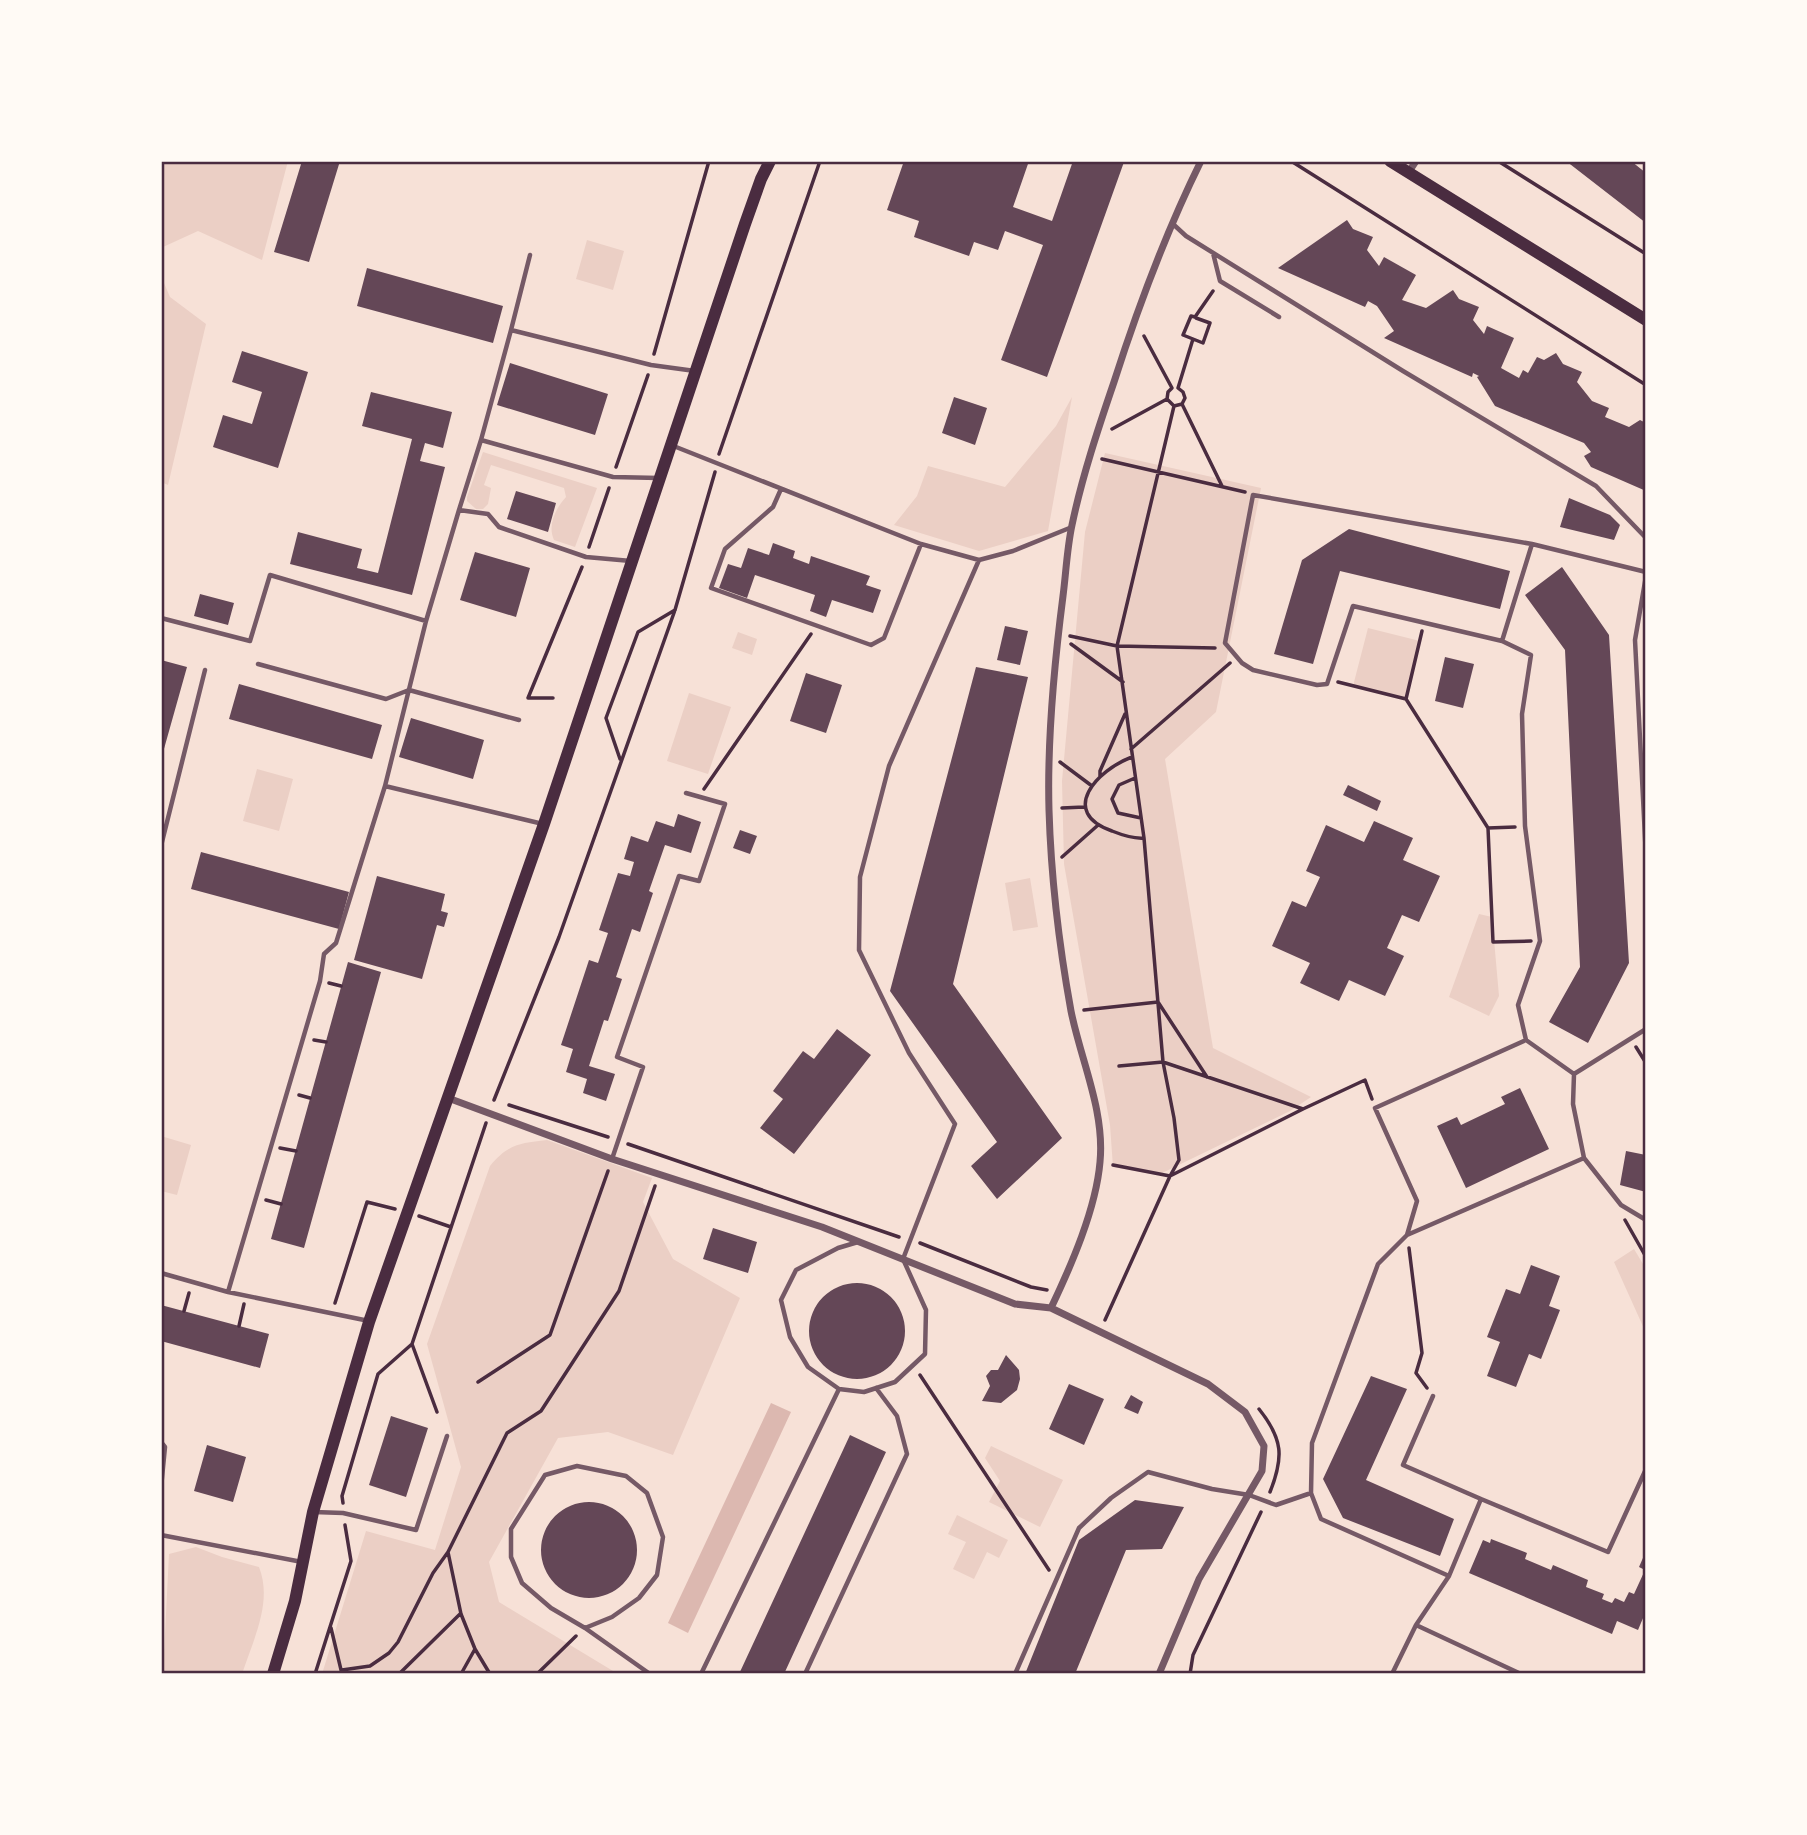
<svg xmlns="http://www.w3.org/2000/svg" width="1807" height="1835" font-family="Barlow,sans-serif">
<style>
.green{fill:#ebcfc5}
.water{fill:#dcb8b0}
.building{fill:#644757}
.lines{fill:none;stroke-linecap:round;stroke-linejoin:round}
.path{stroke:#4a2c40;stroke-width:3.5}
.service{stroke:#755966;stroke-width:4.5}
.minor{stroke:#755966;stroke-width:7}
.secondary{stroke:#4a2c40;stroke-width:12}
.neatline{fill:none;stroke:#4a2c40;stroke-width:2.5}
</style>
<rect width="100%" height="100%" fill="#f7e1d7"/>
<!-- green -->
<path class="green" d="M161,161H288L262,260L198,231L163,247L161,258Z
M587,240L624,251L613,290L576,279Z
M161,276L170,297L206,324L168,485L161,482Z
M1072,397L1048,531L979,551L894,525L917,496L928,466L1005,487L1056,426Z
M483,452L597,488L575,547L554,540C547,525 556,508 566,497L564,488L491,465L484,485L491,488L488,504L483,509H476L467,501V497Z
M1105,453L1261,488L1216,712L1165,759L1213,1048L1311,1097L1290,1111L1158,1175L1113,1167L1110,1125L1064,864L1062,781L1085,532Z
M1368,628L1420,641L1406,699L1353,686Z
M738,632L757,639L752,655L732,648Z
M689,693L731,707L708,774L667,761Z
M257,769L293,779L279,831L243,821Z
M1030,878L1038,927L1013,931L1005,883Z
M1479,914L1492,917L1499,996L1489,1016L1449,997Z
M161,1136L191,1145L177,1195L161,1191Z
M547,1140L652,1178L643,1202L673,1259L740,1298L673,1455L608,1432L558,1438L489,1562L499,1602L618,1674H322L366,1531L435,1550L461,1467L427,1344L490,1166C508,1144 520,1143 547,1140Z
M1634,1249L1646,1269V1333L1614,1262Z
M991,1446L1063,1480L1040,1527L989,1502L1000,1481L985,1458Z
M957,1515L1008,1540L999,1558L987,1552L974,1579L953,1569L966,1542L948,1534Z
M196,1547L222,1557L259,1567C273,1602 253,1640 242,1674H163L169,1554Z"/>
<!-- water -->
<path class="water" d="M771,1403L791,1412L688,1633L668,1623Z"/>
<!-- building -->
<path class="building" d="M302,161H340L309,262L274,252Z
M904,161H1029L1013,207L1052,221L1073,161L1124,162L1047,377L1001,360L1043,245L1005,231L998,250L974,242L969,256L914,237L919,221L887,210Z
M1566,161H1631L1646,173V223Z
M1347,220L1353,229L1373,237L1367,250L1379,266L1384,257L1416,275L1402,300L1426,308L1453,290L1459,299L1479,307L1473,320L1484,334L1487,326L1514,338L1501,368L1519,378L1523,370L1528,373L1537,357L1544,360L1556,353L1563,364L1582,372L1577,382L1592,401L1609,408L1605,417L1629,427L1640,420L1646,423V491L1591,467L1584,456L1591,452L1584,443L1495,406L1477,377L1479,376L1473,373L1472,377L1384,338L1394,331L1377,306L1368,301L1365,307L1278,268Z
M367,268L503,306L493,343L357,306Z
M242,351L308,372L278,468L213,447L223,415L252,424L262,392L232,382Z
M510,363L608,394L595,435L497,405Z
M371,392L452,412L443,448L425,443L420,461L445,467L412,595L290,564L298,532L362,549L357,568L378,573L412,439L362,426Z
M954,397L987,408L975,445L942,433Z
M516,491L556,503L548,532L507,519Z
M1569,498L1610,515L1620,525L1614,540L1560,527Z
M1349,529L1510,571L1500,609L1340,571L1313,664L1274,654L1302,560Z
M773,543L795,551L793,558L809,564L811,556L870,576L866,585L881,590L873,613L832,600L826,617L810,611L815,595L755,575L747,598L719,588L728,564L741,568L748,548L769,555Z
M475,552L530,568L516,617L460,600Z
M1562,567L1609,635L1629,963L1588,1043L1549,1022L1580,967L1565,650L1525,595Z
M200,594L234,603L228,625L194,616Z
M1005,626L1028,631L1020,665L997,660Z
M1445,657L1474,664L1463,708L1435,701Z
M161,660L187,667L162,756H161Z
M976,667L1028,677L953,984L1062,1138L997,1199L971,1166L997,1142L890,991Z
M806,673L842,685L826,733L790,721Z
M239,684L382,725L372,759L229,719Z
M411,718L484,740L473,779L399,757Z
M1348,785L1381,801L1377,811L1343,795Z
M678,814L701,822L691,853L665,845L649,891L653,893L640,932L632,929L616,977L622,979L608,1021L604,1020L589,1066L615,1074L606,1101L583,1093L587,1079L566,1072L573,1049L561,1045L589,960L598,963L608,933L599,930L618,873L630,876L634,862L624,859L631,836L648,842L656,821L674,827Z
M1374,821L1413,838L1403,860L1440,876L1419,922L1402,915L1387,948L1404,956L1385,996L1349,980L1339,1001L1300,983L1310,963L1272,946L1292,901L1306,907L1320,877L1306,871L1326,825L1364,842Z
M740,830L757,836L750,854L733,848Z
M201,852L349,892L339,929L191,889Z
M377,876L445,894L441,911L448,913L444,927L437,925L422,979L354,960Z
M348,962L381,972L304,1248L271,1239Z
M837,1029L871,1055L794,1154L760,1128L783,1099L773,1091L803,1051L814,1059Z
M1520,1088L1549,1149L1466,1188L1437,1126L1457,1117L1461,1125L1505,1104L1501,1097Z
M1626,1151L1646,1155V1192L1620,1185Z
M713,1228L757,1242L748,1273L703,1259Z
M1531,1265L1560,1276L1549,1306L1560,1310L1541,1359L1529,1354L1516,1387L1487,1376L1500,1342L1487,1337L1506,1289L1520,1294Z
M809 1331a48 48 0 1 1 96 0a48 48 0 1 1-96 0Z
M161,1305L269,1334L260,1368L161,1341Z
M1006,1355L1019,1370L1020,1379L1017,1390L1001,1403L982,1401L990,1386L986,1376L991,1370H998Z
M1371,1376L1407,1389L1366,1480L1454,1519L1440,1556L1343,1518L1323,1479Z
M1069,1384L1104,1399L1084,1445L1049,1429Z
M1131,1395L1143,1402L1138,1414L1124,1408Z
M391,1416L428,1428L406,1497L369,1485Z
M850,1435L886,1452L784,1674H739Z
M207,1445L246,1457L233,1502L194,1491Z
M1135,1500L1184,1507L1162,1549L1126,1550L1075,1674H1025L1079,1540Z
M541 1550a48 48 0 1 1 96 0a48 48 0 1 1-96 0Z
M1491,1539L1527,1553L1525,1559L1551,1570L1553,1565L1588,1580L1586,1587L1604,1594L1602,1599L1612,1603L1615,1598L1624,1602L1629,1592L1634,1594L1645,1570L1639,1567L1646,1551V1611L1638,1630L1617,1621L1612,1634L1469,1573L1483,1540L1490,1543Z"/>
<g class="lines">
<!-- path -->
<path class="path" d="M1291,161L1646,385
M1498,161L1646,254
M1213,291L1195,317L1191,316L1183,335L1193,339L1178,388L1183,392L1185,398L1182,404L1174,406L1117,646L1144,838L1163,1062L1303,1109L1365,1080L1372,1099
M1144,336L1172,388L1168,392L1167,399L1174,406
M1193,339L1203,343L1210,323L1196,318
M654,354L709,161
M1182,404L1222,486
M1112,429L1167,399
M719,454L820,161
M1102,459L1245,492
M616,467L648,375
M589,547L609,488
M1070,636L1117,646L1215,648
M1071,644L1123,682
M1338,682L1406,699L1422,631
M553,698H528L582,567
M1406,699L1488,828L1515,827
M1131,749L1230,663
M1132,757C1097,770 1058,812 1112,831C1122,835 1133,839 1144,838
M620,759L606,718L638,632L675,610
M1060,762L1092,786
M1100,776V771L1125,714
M1135,778L1119,785L1112,799L1118,813L1141,818
M704,789L811,634
M1062,808L1084,807
M1488,828L1493,942L1531,941
M1062,857L1097,826
M329,983L341,986
M1084,1010L1158,1002L1207,1077
M314,1040L326,1042
M1636,1047L1646,1063
M299,1095L310,1098
M494,1100L559,937L675,610L715,472
M509,1105L608,1137
M628,1144L899,1237
M280,1148L296,1151
M1113,1165L1170,1176L1179,1160L1174,1118L1163,1062L1119,1066
M266,1200L281,1204
M419,1216L451,1227
M1625,1220L1646,1257
M920,1243L1031,1287L1047,1290
M1409,1248L1422,1353L1416,1373L1427,1388
M335,1303L367,1202L395,1209
M184,1311L189,1293
M1105,1320L1170,1176L1303,1109
M239,1326L244,1304
M920,1375L1049,1570
M478,1382L550,1335L608,1171
M1259,1409C1283,1439 1284,1457 1270,1492
M437,1412L412,1344L486,1123
M343,1503L342,1496L378,1374L412,1344
M331,1628L342,1674
M342,1670L370,1666L389,1653L398,1642L433,1573L448,1552
M315,1674L351,1561L345,1525
M399,1674L460,1614
M461,1674L475,1649
M490,1674L475,1649L461,1614L448,1552L507,1433L541,1411L619,1291L655,1186
M537,1674L576,1636
M1190,1674L1193,1655L1261,1512"/>
<!-- service -->
<path class="service" d="M1173,224L1186,236L1403,371L1596,486L1646,538
M1213,253L1220,281L1279,317
M511,330L530,255
M481,440L511,330L651,365L695,371
M671,445L921,544L979,560L1013,551L1072,527
M781,489L773,507L725,549L711,588L871,645L884,638L921,544
M459,510L481,440L613,477L659,478
M1646,576L1635,640L1646,857
M161,593V597
M161,618L250,641L270,575L426,621L459,510L488,514L499,527L586,557L631,561
M1502,641L1532,544
M258,664L386,699L409,690L519,720
M385,786L426,621
M161,846L205,670
M1574,1074L1526,1040L1518,1005L1540,941L1525,826L1522,714L1531,655L1502,641L1353,606L1327,684L1317,685L1253,670L1242,663L1225,643L1253,495L1532,544L1646,572
M1574,1074L1646,1029
M1584,1158L1621,1205L1646,1220
M612,1159L643,1067L617,1057L679,876L699,881L725,804L686,793
M1407,1235L1584,1158L1573,1104L1574,1074
M858,1242L838,1248L796,1270L781,1300L790,1337L808,1367L839,1389L864,1392L895,1382L925,1354L926,1310L903,1259L955,1124L909,1053L859,950L860,877L889,766L979,560
M161,1273L228,1292L369,1321
M228,1292L320,981L324,954L336,943L385,786L543,824
M1433,1396L1403,1465L1481,1499
M161,1442L165,1447L161,1488
M1311,1493L1321,1519L1449,1576L1416,1625
M314,1512L343,1513L416,1530L447,1436
M161,1535L302,1562
M1449,1576L1481,1499L1608,1552L1646,1469
M585,1628L612,1617L639,1598L657,1575L663,1537L647,1493L626,1476L577,1466L545,1475L511,1529V1557L522,1583L551,1608L585,1628L650,1674
M701,1674L839,1389
M805,1674L907,1454L897,1416L876,1388
M1015,1674L1079,1528L1111,1498L1148,1472L1212,1489L1249,1495L1276,1505L1311,1493L1312,1443L1378,1264L1407,1235L1417,1201L1375,1108L1526,1040
M1392,1674L1416,1625L1521,1674"/>
<!-- minor -->
<path class="minor" d="M1408,173L1416,161
M448,1098L612,1159L822,1227L1015,1304L1051,1308L1208,1384L1245,1412L1264,1446L1262,1471L1199,1579L1159,1674
M1051,1308C1071,1266 1096,1209 1100,1162C1105,1111 1081,1061 1071,1011C1059,945 1051,877 1049,810C1047,739 1054,666 1063,596C1066,573 1067,548 1072,525C1082,477 1098,429 1114,382C1138,307 1166,232 1201,161"/>
<!-- secondary -->
<path class="secondary" d="M1390,161L1646,320
M273,1674L295,1601L313,1512L369,1322L544,824L745,224L761,179L770,161"/>
</g>
<!-- border -->
<rect width="1807" height="1835" fill="none" stroke="#fffaf5" stroke-width="326"/>
<rect x="163" y="163" width="1481" height="1509" class="neatline"/>
</svg>
